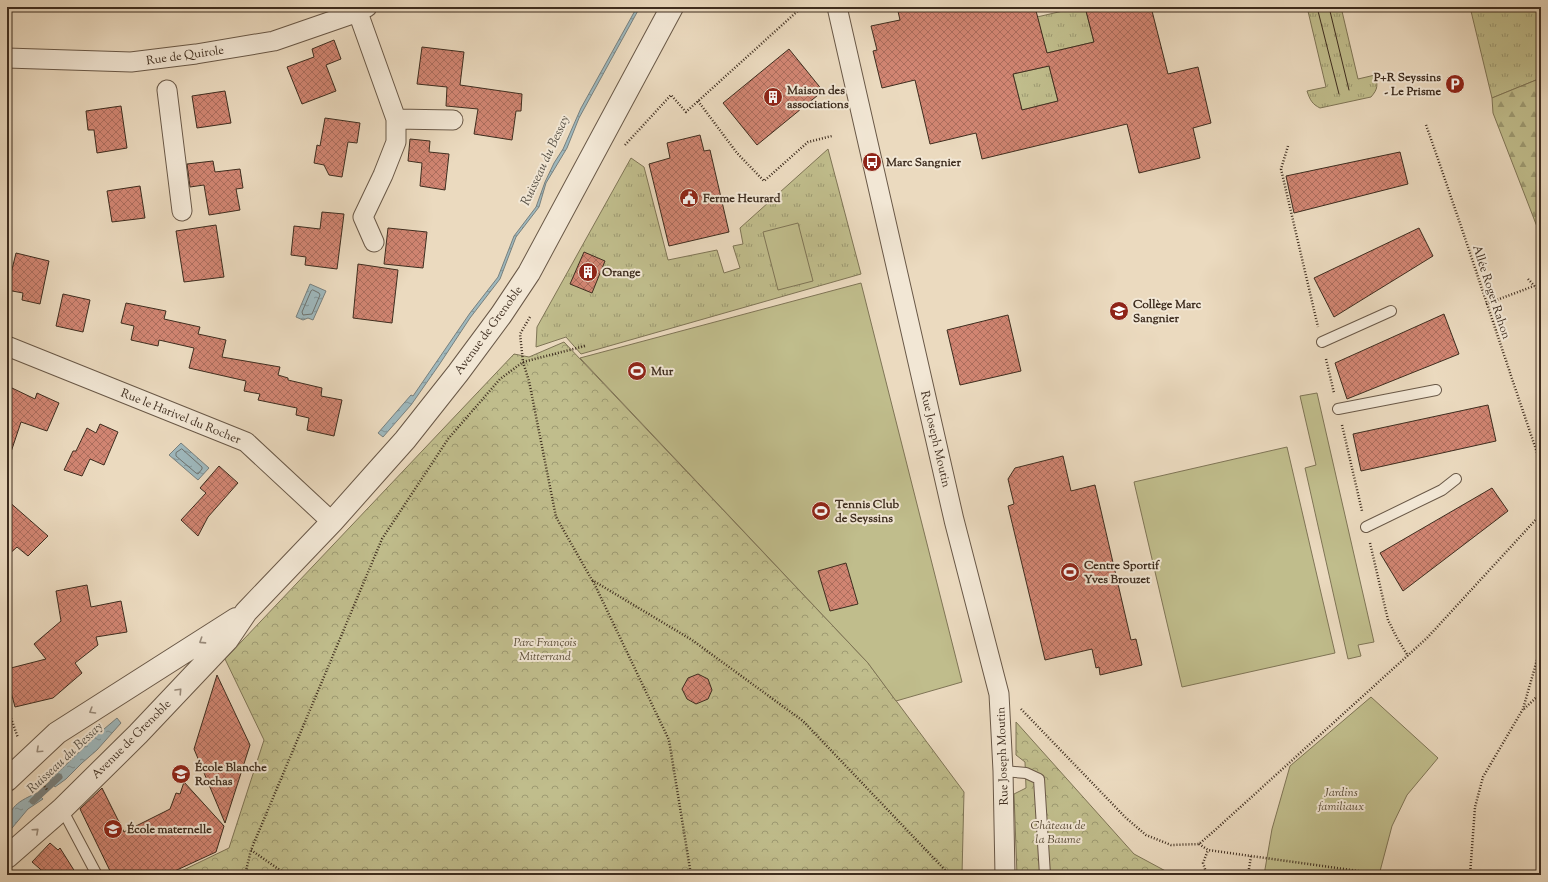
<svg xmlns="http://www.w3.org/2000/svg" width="1548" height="882" font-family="'Sorts Mill Goudy',serif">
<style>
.grass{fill:url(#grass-tufts);stroke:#7f7556}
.forest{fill:url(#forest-firs);stroke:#7f7556}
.park{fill:url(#park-crowns);stroke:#7f7556}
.garden{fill:#c0bd8c;stroke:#7f7556}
.water{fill:url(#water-ripples);stroke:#78807e}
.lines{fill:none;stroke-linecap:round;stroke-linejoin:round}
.shore{stroke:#6e726e;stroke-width:1}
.stream{stroke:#78807e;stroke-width:7}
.building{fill:url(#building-cross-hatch);stroke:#3e2d1f;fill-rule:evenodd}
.service-casing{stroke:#695847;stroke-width:12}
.minor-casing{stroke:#695847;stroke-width:21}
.tertiary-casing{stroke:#695847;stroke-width:24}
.path{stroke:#3e2d1f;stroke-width:2.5;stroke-dasharray:1 2;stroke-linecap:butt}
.service{stroke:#f2e7d5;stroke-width:10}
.minor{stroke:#f2e7d5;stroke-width:19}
.tertiary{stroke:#f2e7d5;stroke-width:22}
.tram{stroke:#3e2d1f;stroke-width:1}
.oneway{stroke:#988a7a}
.labels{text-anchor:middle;stroke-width:4;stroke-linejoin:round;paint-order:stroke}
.street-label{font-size:12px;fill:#3e2d1f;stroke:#f2e7d5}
.poi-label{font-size:12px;font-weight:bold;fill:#3e2d1f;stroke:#f2e7d5;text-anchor:start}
.park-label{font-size:12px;font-style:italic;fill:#584a35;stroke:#f2e7d5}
.water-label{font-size:13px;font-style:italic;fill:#565046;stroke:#f2e7d5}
</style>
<defs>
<pattern id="grass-tufts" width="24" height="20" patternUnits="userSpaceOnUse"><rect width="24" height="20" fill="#c0bd8c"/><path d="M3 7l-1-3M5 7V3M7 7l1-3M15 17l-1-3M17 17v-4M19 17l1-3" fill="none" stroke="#9d9a72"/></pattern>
<pattern id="forest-firs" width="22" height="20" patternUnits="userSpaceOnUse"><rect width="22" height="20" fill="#c0bd8c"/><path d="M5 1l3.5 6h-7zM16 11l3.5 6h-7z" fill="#9d9a72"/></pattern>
<pattern id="park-crowns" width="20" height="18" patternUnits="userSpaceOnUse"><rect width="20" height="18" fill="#c0bd8c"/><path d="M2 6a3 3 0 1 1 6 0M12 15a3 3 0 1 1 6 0" fill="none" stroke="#9d9a72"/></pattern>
<pattern id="water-ripples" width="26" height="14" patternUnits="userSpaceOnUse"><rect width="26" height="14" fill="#9eb8bd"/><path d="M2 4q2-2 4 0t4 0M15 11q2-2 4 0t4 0" fill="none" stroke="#829699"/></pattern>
<pattern id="building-cross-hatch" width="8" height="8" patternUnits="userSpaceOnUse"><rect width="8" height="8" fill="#d18572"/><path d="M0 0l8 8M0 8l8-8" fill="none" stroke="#ab6d5d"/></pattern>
</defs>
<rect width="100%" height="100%" fill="#ebdabf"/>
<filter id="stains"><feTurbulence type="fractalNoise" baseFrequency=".005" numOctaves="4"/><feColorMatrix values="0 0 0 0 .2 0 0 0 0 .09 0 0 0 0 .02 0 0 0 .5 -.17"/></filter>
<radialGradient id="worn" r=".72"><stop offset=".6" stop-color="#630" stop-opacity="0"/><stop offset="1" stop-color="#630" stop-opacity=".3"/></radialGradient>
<!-- grass -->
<path class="grass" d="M1080,7H1085L1094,42L1047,53L1037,17Z
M1307,7H1341L1358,79L1375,75C1378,85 1378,89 1371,97L1320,108C1312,104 1310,100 1307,91L1326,87Z
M1470,7H1541V78L1492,98Z
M1049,66L1058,101L1022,110L1013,74Z
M828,149L861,274L581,354L566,337L536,347L537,327L631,158L644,167L668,260L717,250L724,273L740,268L733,246L743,244L740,228Z"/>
<!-- forest -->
<path class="forest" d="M1541,78V237L1493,113L1492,98Z"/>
<!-- park -->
<path class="park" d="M564,342L868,663L964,792L962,875H173L229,848L264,740L225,659L514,354L529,357Z
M1016,722L1134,854L1173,875H1017L1014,794L1026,788L1025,762L1016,755Z"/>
<!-- garden -->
<path class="garden" d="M798,223L813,281L778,290L763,232Z
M861,283L962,682L896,701L868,663L580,358Z
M1317,393L1374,642L1358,645L1361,656L1348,659L1305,468L1316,465L1300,396Z
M1287,447L1335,653L1182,687L1134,482Z
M1371,697L1438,758L1407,795L1392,826L1379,875H1264L1272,829L1290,766Z"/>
<!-- water -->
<path class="water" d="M637,7H640L579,118L567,148L546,183L539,207L516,237L500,279L470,318L439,365L411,405L383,437L378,433L411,395L413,396L470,313L498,277L514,236L536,207L545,182L554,163L563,149L581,108Z
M310,284L326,291L313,320L308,318L303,320L296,317Z
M181,443L209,468L198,480L169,455Z
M117,718L121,723L97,750L82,763L66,779L55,787L50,780L97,735Z
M37,793L43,799L28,809L7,834C7,809 14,803 37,793Z"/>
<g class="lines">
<!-- shore -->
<path class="shore" d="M313,290L319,293L320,295L312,314L303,315L302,312L311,291Z
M182,449L202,467V469L198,474L196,473L176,456V453Z"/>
<!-- stream -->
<path class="stream" d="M33,801L59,777"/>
</g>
<!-- building -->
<path class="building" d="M897,7H1035L1047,53L1094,42L1085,7H1151L1168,74L1198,67L1211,123L1193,128L1200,158L1139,173L1127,124L982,159L976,133L930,144L915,80L882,88L873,51L877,50L871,26L900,20ZM1049,66L1058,101L1022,110L1013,74Z
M334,40L341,59L326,65L336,91L302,104L287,67L314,57L312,49Z
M422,47L464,52L460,85L522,94L521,111H516L512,140L474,134L478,109L446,106L447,87L417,84Z
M789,49L823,91L757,145L723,103Z
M225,91L231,123L197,128L192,96Z
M121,106L127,148L97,153L94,130H88L86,111Z
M325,118L360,123L357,143L348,142L342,177L329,175L324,165L314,163L317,145L320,146Z
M700,135L704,151L710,150L729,232L669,246L649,164L670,158L667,143Z
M410,139L430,141L429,152L449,154L445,190L420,186L422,163L408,161Z
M1400,152L1408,184L1294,213L1286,176Z
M213,161L215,172L240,169L243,188L236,189L240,210L209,215L204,185L190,187L187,164Z
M140,186L145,218L112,222L107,191Z
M322,212L344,214L337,269L305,265L306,257L291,255L294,226L320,229Z
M216,225L224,277L184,282L176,231Z
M388,228L427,232L423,268L384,264Z
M1419,228L1433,256L1334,317L1314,278Z
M584,252L605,261L592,293L570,284Z
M16,253L49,261L40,304L22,300L23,293L7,290Z
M358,264L398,270L392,323L353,318Z
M63,294L90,300L83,332L56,326Z
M126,303L166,311L164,319L200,327L198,334L226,340L222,357L280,367L278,375L288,378V380L322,388L321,396L342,400L334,436L307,430L309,418L296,415L297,408L258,400L260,394L244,391L246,381L189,368L194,348L159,340L158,346L131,340L134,326L121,323Z
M1444,314L1459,354L1347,399L1335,363Z
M1008,315L1021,371L960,385L947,330Z
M12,388L35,399L37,393L59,403L47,431L21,422L10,455L7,454V401Z
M1488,405L1496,441L1361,471L1353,434Z
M100,424L118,432L104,465L90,459L82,476L64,470L73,451H76L87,428L96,433Z
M1063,456L1071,491L1095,485L1131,640L1136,639L1142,665L1100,675L1099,667L1096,668L1092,649L1045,660L1008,506L1014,504L1008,479L1015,468Z
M219,466L238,483L208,517L198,536L181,520L206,493L200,488Z
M1492,488L1508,511L1403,591L1380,553Z
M7,500L48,536L28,556L17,547L7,556Z
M846,563L858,604L830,611L818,571Z
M87,585L91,607L121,601L127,632L96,637L98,645L75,663L82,673L53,698L15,707L7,677V669L46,659L34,644L61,621L56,591Z
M698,674L708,679L712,690L708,699L696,704L687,699L682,689L688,678Z
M217,675L250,745L225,823L194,749Z
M184,782L224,826L216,852L166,875H112L80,809L102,788L124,832L170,809L176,793L180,794Z
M50,843L58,850L60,848L77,875H47L32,862Z"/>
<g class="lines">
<!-- service casing -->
<g class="service-casing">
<path id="service" d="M1322,342L1391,311
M1338,409L1436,390
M1366,527L1442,490L1456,479
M1003,771L1026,773L1039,779L1045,875
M62,809L97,875"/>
</g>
<!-- minor casing -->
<g class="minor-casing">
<path id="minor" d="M356,7L396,119V142L383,175L363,217L374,242
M837,7L954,520L999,694L1003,771L1005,875
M7,58L131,62L196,54L274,41L358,12L367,7
M167,90L182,211
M396,119L453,120
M7,346L246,442L332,522"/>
</g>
<!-- tertiary casing -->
<g class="tertiary-casing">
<path id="tertiary" d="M7,780L57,733L236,619
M7,857L62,809L138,734L227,640L246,612L332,522L380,468L405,440L458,373L501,315L529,273L672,7"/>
</g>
<!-- path -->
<path class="path" d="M698,101L737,153L764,181L808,142L832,136
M1426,125C1466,238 1502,351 1541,464
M625,145L671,95L686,112L802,7
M1288,146L1281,169L1318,327
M1528,279L1541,293
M1486,304L1534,286
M530,317L520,334L523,362L529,381L556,517L592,580L692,640L803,721L946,871L962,874L983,875
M1326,359L1334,393
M1342,425L1362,511
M1370,543L1388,620L1397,638L1408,656
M593,581L669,740L691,875
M7,707L18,738
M1021,709L1126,818L1146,835L1171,845L1199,844L1214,831L1427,638L1541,514
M1524,709L1541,693
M39,779L48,791
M1199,844L1208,850L1387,875
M251,850L287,875
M245,875L251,850L382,539L448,439L500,379L523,362L585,346
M937,875L946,871
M1207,875L1203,863L1208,850
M1248,875L1251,856
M1470,875L1475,807L1483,777L1523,709L1541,646"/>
<!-- service -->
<use href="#service" class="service"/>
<!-- minor -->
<use href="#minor" class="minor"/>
<!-- tertiary -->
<use href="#tertiary" class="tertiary"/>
<!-- tram -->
<path class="tram" d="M1317,7L1339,94
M1329,7L1349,90"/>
</g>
<!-- one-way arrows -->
<defs><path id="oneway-chevron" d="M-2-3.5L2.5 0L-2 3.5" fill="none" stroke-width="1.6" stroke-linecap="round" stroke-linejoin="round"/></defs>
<g class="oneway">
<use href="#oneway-chevron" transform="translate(202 641) rotate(147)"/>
<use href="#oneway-chevron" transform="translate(179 691) rotate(-47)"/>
<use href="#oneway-chevron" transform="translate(92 711) rotate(149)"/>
<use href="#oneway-chevron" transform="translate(39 750) rotate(137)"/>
<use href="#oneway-chevron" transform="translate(36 831) rotate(-42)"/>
</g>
<!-- icons -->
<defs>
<g id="parking-disc" transform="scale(1)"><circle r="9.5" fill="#8f2418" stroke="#f2e7d5"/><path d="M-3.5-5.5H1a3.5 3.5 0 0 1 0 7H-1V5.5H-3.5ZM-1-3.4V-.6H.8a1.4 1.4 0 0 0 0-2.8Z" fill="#fff"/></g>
<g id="building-disc" transform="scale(1)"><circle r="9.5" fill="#8f2418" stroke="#f2e7d5"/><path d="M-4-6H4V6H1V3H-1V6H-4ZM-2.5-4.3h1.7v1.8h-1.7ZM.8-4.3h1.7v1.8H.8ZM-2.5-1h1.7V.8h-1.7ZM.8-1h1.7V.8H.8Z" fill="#fff"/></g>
<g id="bus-disc" transform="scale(1)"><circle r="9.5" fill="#8f2418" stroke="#f2e7d5"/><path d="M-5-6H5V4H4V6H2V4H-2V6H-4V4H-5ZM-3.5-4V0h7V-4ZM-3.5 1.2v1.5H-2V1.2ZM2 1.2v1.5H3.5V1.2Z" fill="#fff"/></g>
<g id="civic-disc" transform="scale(1)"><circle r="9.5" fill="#8f2418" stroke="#f2e7d5"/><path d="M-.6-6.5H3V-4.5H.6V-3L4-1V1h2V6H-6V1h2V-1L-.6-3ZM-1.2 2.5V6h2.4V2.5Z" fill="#fff"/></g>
<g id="school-disc" transform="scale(1)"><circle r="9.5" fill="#8f2418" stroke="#f2e7d5"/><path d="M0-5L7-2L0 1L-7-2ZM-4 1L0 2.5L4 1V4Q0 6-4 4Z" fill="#fff"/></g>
<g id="stadium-disc" transform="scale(1)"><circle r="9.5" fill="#8f2418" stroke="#f2e7d5"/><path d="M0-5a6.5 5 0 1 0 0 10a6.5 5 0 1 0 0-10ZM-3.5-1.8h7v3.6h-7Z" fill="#fff"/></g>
</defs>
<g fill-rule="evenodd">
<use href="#parking-disc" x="1455" y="84"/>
<use href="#building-disc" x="773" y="97"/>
<use href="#bus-disc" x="872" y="162"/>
<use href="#civic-disc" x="689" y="198"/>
<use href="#building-disc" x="588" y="272"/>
<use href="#school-disc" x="1119" y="311"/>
<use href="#stadium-disc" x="637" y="371"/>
<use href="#stadium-disc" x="821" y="511"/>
<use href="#stadium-disc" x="1070" y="572"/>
<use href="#school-disc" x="181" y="774"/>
<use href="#school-disc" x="113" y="829"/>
</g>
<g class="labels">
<!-- street labels -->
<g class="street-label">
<text transform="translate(185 55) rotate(-8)" y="4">Rue de Quirole</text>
<text transform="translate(1492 292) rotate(72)" y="4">Allée Roger Rahon</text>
<text transform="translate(488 330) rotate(-54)" y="4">Avenue de Grenoble</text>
<text transform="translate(181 416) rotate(22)" y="4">Rue le Harivel du Rocher</text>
<text transform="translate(936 439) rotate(77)" y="4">Rue Joseph Moutin</text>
<text transform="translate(131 739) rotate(-45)" y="4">Avenue de Grenoble</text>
<text transform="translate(1002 756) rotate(-92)" y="4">Rue Joseph Moutin</text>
</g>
<!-- poi labels -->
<g class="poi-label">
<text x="1441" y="81" text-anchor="end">P+R Seyssins<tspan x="1441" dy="14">- Le Prisme</tspan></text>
<text x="787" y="94">Maison des<tspan x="787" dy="14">associations</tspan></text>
<text x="886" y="166">Marc Sangnier</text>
<text x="703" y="202">Ferme Heurard</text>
<text x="602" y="276">Orange</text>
<text x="1133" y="308">Collège Marc<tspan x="1133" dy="14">Sangnier</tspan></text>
<text x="651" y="375">Mur</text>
<text x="835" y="508">Tennis Club<tspan x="835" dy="14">de Seyssins</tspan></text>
<text x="1084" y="569">Centre Sportif<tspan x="1084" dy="14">Yves Brouzet</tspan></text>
<text x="195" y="771">École Blanche<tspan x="195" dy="14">Rochas</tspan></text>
<text x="127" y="833">École maternelle</text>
</g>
<!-- park labels -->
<g class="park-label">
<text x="545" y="646">Parc François<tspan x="545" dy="14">Mitterrand</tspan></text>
<text x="1341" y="796">Jardins<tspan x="1341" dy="14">familiaux</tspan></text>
<text x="1058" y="829">Château de<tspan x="1058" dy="14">la Baume</tspan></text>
</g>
<!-- water labels -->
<g class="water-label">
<text transform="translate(544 160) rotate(-65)" y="5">Ruisseau du Bessay</text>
<text transform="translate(64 757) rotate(-43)" y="5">Ruisseau du Bessay</text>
</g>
</g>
<!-- margin -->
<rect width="1548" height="882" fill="none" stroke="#ebdabf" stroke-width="24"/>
<rect x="8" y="8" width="1532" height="866" fill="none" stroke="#3e2d1f" stroke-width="2"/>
<rect x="12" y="12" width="1524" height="858" fill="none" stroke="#3e2d1f"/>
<rect width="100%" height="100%" filter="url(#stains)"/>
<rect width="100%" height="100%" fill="url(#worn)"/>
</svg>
